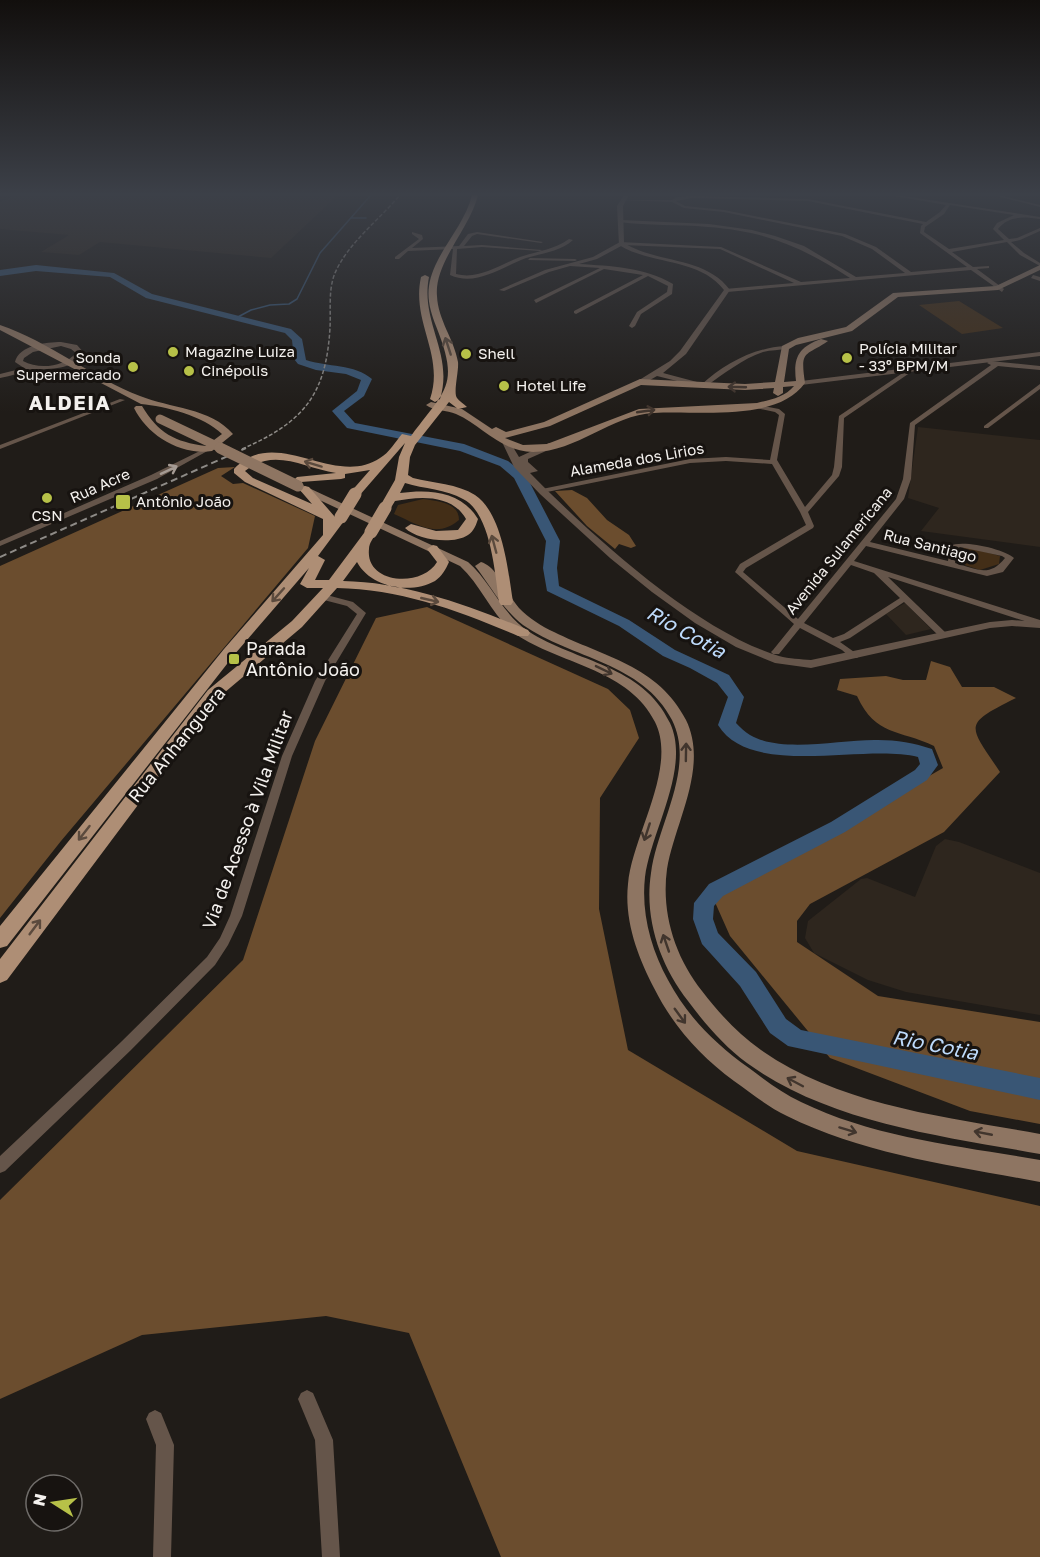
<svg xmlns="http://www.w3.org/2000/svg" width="1040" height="1557" font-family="'Golos Text',sans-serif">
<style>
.built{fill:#2e261e}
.green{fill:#432e17}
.forest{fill:#6b4d2e}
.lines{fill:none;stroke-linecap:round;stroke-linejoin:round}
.stream{stroke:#395675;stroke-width:1.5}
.river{fill:#395675;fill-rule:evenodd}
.minor{fill:#65554a;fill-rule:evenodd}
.tertiary{fill:#65554a;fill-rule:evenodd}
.secondary{fill:#8e7562;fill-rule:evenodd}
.primary{fill:#ae8e75;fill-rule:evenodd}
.rail-far1{stroke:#8e8b87;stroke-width:1.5;stroke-dasharray:4 2;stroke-linecap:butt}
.rail{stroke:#8e8b87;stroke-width:2;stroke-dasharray:7 4;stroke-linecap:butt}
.secondary-bridge-far1{stroke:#8e7562;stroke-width:9}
.secondary-bridge{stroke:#8e7562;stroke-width:11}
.primary-bridge{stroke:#ae8e75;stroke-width:13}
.oneway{stroke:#5b4a3d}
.oneway2{stroke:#41352d}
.oneway3{stroke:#a59b94}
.poi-dot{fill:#b7c148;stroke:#171310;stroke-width:2}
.labels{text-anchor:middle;stroke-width:6;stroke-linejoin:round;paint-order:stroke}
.far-poi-label{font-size:15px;fill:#f4f1ee;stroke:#171310;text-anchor:start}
.far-street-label{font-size:15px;fill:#f4f1ee;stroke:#171310}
.poi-label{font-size:18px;fill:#f4f1ee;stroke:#171310;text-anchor:start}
.street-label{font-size:18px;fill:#f4f1ee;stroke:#171310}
.far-district-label{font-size:20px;font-weight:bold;letter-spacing:1.5px;fill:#f4f1ee;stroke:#171310}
.water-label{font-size:20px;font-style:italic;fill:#bddafb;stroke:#171310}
</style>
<rect width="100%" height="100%" fill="#201c18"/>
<!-- built -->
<path class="built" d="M16,195H338L271,258L100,242L79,255L41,252L69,235L0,229V202Z
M918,427L1040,440V547L921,531L939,508L908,498Z
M905,603L931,629L906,635L886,614Z
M945,839L959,842L1040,873V1015L906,992L868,980L814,953L805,938L808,921L861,879L867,878L915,897L936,846Z"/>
<!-- green -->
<path class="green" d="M959,301L1003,328L962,334L919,305Z
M423,499C437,501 459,502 459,520C437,539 417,524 394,514L398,505Z
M964,546L1000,556L999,564L980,570L958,563Z"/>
<!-- forest -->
<path class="forest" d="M235,467L221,476L233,484L243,483L315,516L308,548L61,841L0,918V566L218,468Z
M572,490L587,498L607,520L629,535L636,546L631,548L619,544L615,549L587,526L555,491Z
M427,607L608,689L630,710L639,738L600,798L599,909L628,1050L797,1151L1040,1206V1557H501L409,1333L326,1316L142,1335L0,1399V1200L243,960L315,741L376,618Z
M931,661L950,667L962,687H994L1016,698C962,725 968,724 1000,772L944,832L810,904L797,921V942L878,996L1040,1022V1124L970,1111L830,1058L730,936L714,900L943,768L934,746C899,729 876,737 857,696L837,690L840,679L886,676L903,680H926Z"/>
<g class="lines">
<!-- stream -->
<path class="stream" d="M351,218H366
M236,318L251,310L270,305L289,304L297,299L320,253L371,195"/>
<!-- river -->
<path class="river" d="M36,265L114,273L152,294L291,329L302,339L306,360C327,367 355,364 372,379L364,396L344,411L355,423L464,444L508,461L522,472L530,483L560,541L557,568L559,586L629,620L675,650L729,675L744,697L736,723C740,727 745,732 750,735C782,754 842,739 878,740C897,740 914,743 932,749L938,765L927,780L845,832L723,896L714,906L713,919L718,933L756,972L786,1019L801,1030L1040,1078V1100L788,1046L770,1033L740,986L702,944L693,919L694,903L709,884L831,822L915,770L920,764L918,757C864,743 751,779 718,725L728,697L717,683L690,668L663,656L619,626L547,591L543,568L546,541L514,478L500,466L460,451L347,428L332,411L357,391L361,380L346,374L316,370L298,364L294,359L292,340L285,333L146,298L110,277L36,271L0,276V270Z"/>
<!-- minor -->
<path class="minor" d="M889,195H897L1040,217V219C1024,217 1009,215 998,229L1009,239L1017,238L1040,228V231L1020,240L1011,242L1024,253L1040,263V266L1020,255L1007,242L952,252L973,267L989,266V268L977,269L1004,289L1002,292L971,270L727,292L725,289L794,283L720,249L623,245L597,259L579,264C611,266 644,267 673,284L672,294L641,314L635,326L632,328L629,326L637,312L667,292L668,286L648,276L576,314L574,313V311L643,275L604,269L536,303L534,300L600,268L570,266L549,272L504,291L499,290L545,270L593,257L620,242L721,247L801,282L850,278C802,247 765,231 708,227C678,224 649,226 619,222L621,220L709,224L752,230L775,236L804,246L856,277L905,273L872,249L842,236L724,212L684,208L672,202L619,200H672L677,197L692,196L808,199L926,222L940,212L946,205ZM692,198L808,201L923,224L921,226L920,233L967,267L911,272L876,247L845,234L724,210L685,206L676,201ZM950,205L1014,215L997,223L993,229L1004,240L949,249L924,232L925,227L944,214Z
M993,195H999L1040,205V207Z
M412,232L422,235L423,239L412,248L459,246L468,234L477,232L543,242L541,243L477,234L472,236L464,246L482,245L542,250L540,251L482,247L457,249L456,274C479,280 499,265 520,257C537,251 554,250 569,239L573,240C560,252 542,253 526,258C502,267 476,287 450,275L453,249L408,251L399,259H395V257L419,239L412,234Z
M530,258L575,259L577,260L575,261L528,260Z
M1033,275L1040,277V281L1031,278Z
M785,346L788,348L787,349C779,350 771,350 763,352C742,359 724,374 706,386L701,385C724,364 753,348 785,346Z
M990,361L1040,366V370L998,366L915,425L911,479L904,499L870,542L948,561L950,546C961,539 1005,549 1014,558L1003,572L987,576L866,546L854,561L1040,620V626L888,577L946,633V637H940L904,602L850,638L840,642L857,654L859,656L857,658H851L842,650L800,628L779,654H773L771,652L773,650L794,624L735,572L740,564L806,525L800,512L772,464L726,461L690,463L542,493L538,491L542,489L690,459L726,457L770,460L779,415L775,412L751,407V405L753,404L779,409L785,414L777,460L805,507L832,475L834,467L839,416L910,368H914V370L844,418L842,467L839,476L808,512L814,526L813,528L746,568L743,572L798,619L896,499L903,479L910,423L991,365L987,363ZM960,547L1002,556L1005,558C989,578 977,569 955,563L958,548ZM851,565L874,573L900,598L844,634L833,638L804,623Z
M1040,384V389L988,428H984V426Z
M120,399L125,400L0,449V445Z
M206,448L211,449L157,479L0,546V541L151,475Z
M323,594L353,602L366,613L325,681L292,756L242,916L228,945L215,965L131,1050L5,1171L0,1173V1156L121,1042L207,957L220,938L230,916L282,756L315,681L357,614L347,606L320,599L319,597Z
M307,1390L313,1393L333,1440L340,1557H322L315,1440L298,1399L301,1393Z
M155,1410L161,1413L174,1445L171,1557H153L156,1445L146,1419L149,1413Z"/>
<!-- tertiary -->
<path class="tertiary" d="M624,195H629L623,206L624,243C658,264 705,256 730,290L686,354L663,373L697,382V386L657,376L643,384L636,382L670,361L680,351L724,290C700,258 651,265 619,245L617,206Z
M61,342L77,345L84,353C70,371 53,368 32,370C22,372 11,376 0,378V374L24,368L15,362C19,345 47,342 61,342ZM61,346L71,349L76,353C64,367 39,370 23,361L24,358L33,352Z
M1040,352V356L801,385L797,383L801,381Z
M504,442H510L519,457L549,443H555V447L528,459V462L538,471L530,473C591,535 696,631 779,656C789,659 801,659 811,660L990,622L1012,620L1040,622V628L1012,626L990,628L811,668L775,663L736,647L695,623L652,592L610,558L540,494L514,467L503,444Z"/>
<!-- secondary -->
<path class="secondary" d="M1040,265V270L998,290L898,297L852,331L796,345L789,349L784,382L796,381C793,357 799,347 821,339L828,341C805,357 800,349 805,383C776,423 698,410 654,413C611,415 577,452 533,452C501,452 483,426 456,414C447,410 434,411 426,405L431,402L462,409L492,429L496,427L506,432L544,422L640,379L745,384L775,382L782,346L798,338L846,327L893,293L996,286ZM641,385L745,390L774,388L773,393L778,396L783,393V387L794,386C785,397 770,400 757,403L639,409L547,444L523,445L505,438L550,426Z
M0,325C48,341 93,378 140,396C169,408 211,408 233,434L212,451C181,456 147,435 134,408L136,406H142C158,433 175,442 206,446L222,434C204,416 165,406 141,404L0,330Z
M298,483L468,562C491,582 502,614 528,631C577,663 642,664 670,723C691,768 651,831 645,877C641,913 651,949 668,980C687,1016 715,1044 749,1068C765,1080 782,1093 801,1102C875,1138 960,1146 1040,1160V1182C955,1166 866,1155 787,1116C768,1107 751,1093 734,1081C700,1056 673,1026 654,988C638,957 624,921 628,884C632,836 678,768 655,722C629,670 565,665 520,637C494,621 483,587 460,566L294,488V484Z
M481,562C498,567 508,596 519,608C529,618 541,626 554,632C602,656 659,666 686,720C709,767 675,822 667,869C661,913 675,957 702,991C719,1013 738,1034 761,1050C841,1106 947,1117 1040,1134V1154C942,1136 830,1123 747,1063C724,1046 705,1024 688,1001C660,965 644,919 651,873C657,825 696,768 672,720C642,662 572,659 523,625C503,610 490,585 475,566Z"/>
<!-- primary -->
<path class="primary" d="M472,195H478C470,229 434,262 437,296C438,320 454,339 458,362C459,371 453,393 457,398C459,401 464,404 467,407L458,409L449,402L415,445L410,457L408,475L413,478C433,483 458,484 475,495C503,514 508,571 513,602L511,605H501L499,602C495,574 491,513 463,499C446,489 424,489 405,483L400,493C430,489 461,491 478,519C476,525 474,531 468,535C453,545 417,540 405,528L411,524L436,531L458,530L466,519C452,494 420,496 395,501L389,511H381L379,508L395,480L399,457L405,443L359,496L355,498L349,494L370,470L345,474V478L341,479L301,482L295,479L297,477L336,473C304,468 274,447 245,471L253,478L312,504L299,489L305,486L309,487L335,517L341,513L347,517L318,556L325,560L315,580H329L367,529L371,528L377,532C374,537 369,543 369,549C365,584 422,588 437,562L427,549L433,545L437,546L449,562C446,569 442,576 435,581C410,595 370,587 357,562L343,581C406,582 470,606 528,630L530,633L528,636H518C460,611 400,589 337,588L302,627L218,698L7,980L0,983V959L208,690L292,621L323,588H307L300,584L309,568L234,655L7,946L0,948V926L224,649L323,535V519L245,482L234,473V469C276,424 334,489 380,458C389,453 396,441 402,434L411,436C446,389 460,386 436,326C431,313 427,300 429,286C434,253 464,228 472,195Z
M425,275L429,277C420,322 454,354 440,399L435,402L430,399C445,355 411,322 421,277Z"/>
<!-- rail-far1 -->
<path class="rail-far1" d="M242,449C304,422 326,395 330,328C331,310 328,290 335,273C348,243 379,220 400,195"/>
<!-- rail -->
<path class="rail" d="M0,557L246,448"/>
<!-- secondary-bridge-far1 -->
<path class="secondary-bridge-far1" d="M160,419L223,449"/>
<!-- secondary-bridge -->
<path class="secondary-bridge" d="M220,448L298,486"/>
<!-- primary-bridge -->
<path class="primary-bridge" d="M341,517L355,494
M371,532L385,508"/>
</g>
<!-- one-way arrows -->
<defs><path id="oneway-shaft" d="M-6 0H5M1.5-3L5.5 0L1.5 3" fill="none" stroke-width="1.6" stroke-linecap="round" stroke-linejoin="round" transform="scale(1.5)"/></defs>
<g class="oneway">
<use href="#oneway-shaft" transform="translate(448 346) rotate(-108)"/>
<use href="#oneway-shaft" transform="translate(313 464) rotate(-163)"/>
<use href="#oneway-shaft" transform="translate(494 544) rotate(-105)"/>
<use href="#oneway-shaft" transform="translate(278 595) rotate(132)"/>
<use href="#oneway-shaft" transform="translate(430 600) rotate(13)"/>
<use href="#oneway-shaft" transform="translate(84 833) rotate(128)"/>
<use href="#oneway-shaft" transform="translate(35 927) rotate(-53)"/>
</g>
<g class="oneway2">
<use href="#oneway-shaft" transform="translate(737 387) rotate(-178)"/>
<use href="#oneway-shaft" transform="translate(646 411) rotate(-8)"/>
<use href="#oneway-shaft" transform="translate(604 670) rotate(26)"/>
<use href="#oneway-shaft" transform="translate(686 752) rotate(-89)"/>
<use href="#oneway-shaft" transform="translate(647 832) rotate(108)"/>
<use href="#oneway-shaft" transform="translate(666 943) rotate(-109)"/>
<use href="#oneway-shaft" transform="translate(680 1016) rotate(54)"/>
<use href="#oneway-shaft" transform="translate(795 1082) rotate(-152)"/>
<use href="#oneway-shaft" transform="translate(848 1130) rotate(17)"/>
<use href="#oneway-shaft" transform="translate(983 1133) rotate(-169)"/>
</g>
<use class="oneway3" href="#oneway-shaft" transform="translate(169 470) rotate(-25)"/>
<!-- sky -->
<linearGradient id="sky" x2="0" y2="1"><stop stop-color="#120f0d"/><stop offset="0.47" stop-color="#3c4048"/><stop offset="1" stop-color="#3c4048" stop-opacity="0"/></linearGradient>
<rect width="1040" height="413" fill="url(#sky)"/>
<!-- markers -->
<g class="poi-dot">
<circle cx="173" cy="352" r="6"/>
<circle cx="466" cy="354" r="6"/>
<circle cx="847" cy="358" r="6"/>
<circle cx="133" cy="367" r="6"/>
<circle cx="189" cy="371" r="6"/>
<circle cx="504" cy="386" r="6"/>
<circle cx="47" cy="498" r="6"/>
<rect x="115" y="494" width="16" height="16" rx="3"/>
<rect x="228" y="653" width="12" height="12" rx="3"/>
</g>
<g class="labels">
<!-- far-poi labels -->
<g class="far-poi-label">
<text x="859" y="354">Polícia Militar<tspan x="859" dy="17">- 33º BPM/M</tspan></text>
<text x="185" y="357">Magazine Luiza</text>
<text x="478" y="359">Shell</text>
<text x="121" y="363" text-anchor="end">Sonda<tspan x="121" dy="17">Supermercado</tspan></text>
<text x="201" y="376">Cinépolis</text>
<text x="516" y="391">Hotel Life</text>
<text x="136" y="507">Antônio João</text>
<text x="47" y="521" text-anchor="middle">CSN</text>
</g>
<!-- far-street labels -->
<g class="far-street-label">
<text transform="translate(637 460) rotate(-10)" y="5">Alameda dos Lirios</text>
<text transform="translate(100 486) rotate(-24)" y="5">Rua Acre</text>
<text transform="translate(930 546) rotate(14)" y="5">Rua Santiago</text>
<text transform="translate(839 551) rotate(-51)" y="5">Avenida Sulamericana</text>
</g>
<!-- poi labels -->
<g class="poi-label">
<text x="246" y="655">Parada<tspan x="246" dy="21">Antônio João</tspan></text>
</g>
<!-- street labels -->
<g class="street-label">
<text transform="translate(177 745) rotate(-51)" y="6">Rua Anhanguera</text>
<text transform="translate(248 820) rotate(-70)" y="6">Via de Acesso à Vila Militar</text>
</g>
<!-- far-district labels -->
<g class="far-district-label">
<text x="70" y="410">ALDEIA</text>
</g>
<!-- water labels -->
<g class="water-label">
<text transform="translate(686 632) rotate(29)" y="7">Rio Cotia</text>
<text transform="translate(935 1045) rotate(11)" y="7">Rio Cotia</text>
</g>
</g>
<!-- north arrow -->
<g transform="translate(54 1503) rotate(282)"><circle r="28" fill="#171310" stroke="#6f6c69" stroke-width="1.5"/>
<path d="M0-4.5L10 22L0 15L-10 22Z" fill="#b7c148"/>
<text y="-9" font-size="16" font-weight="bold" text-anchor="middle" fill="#f4f1ee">N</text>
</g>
</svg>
